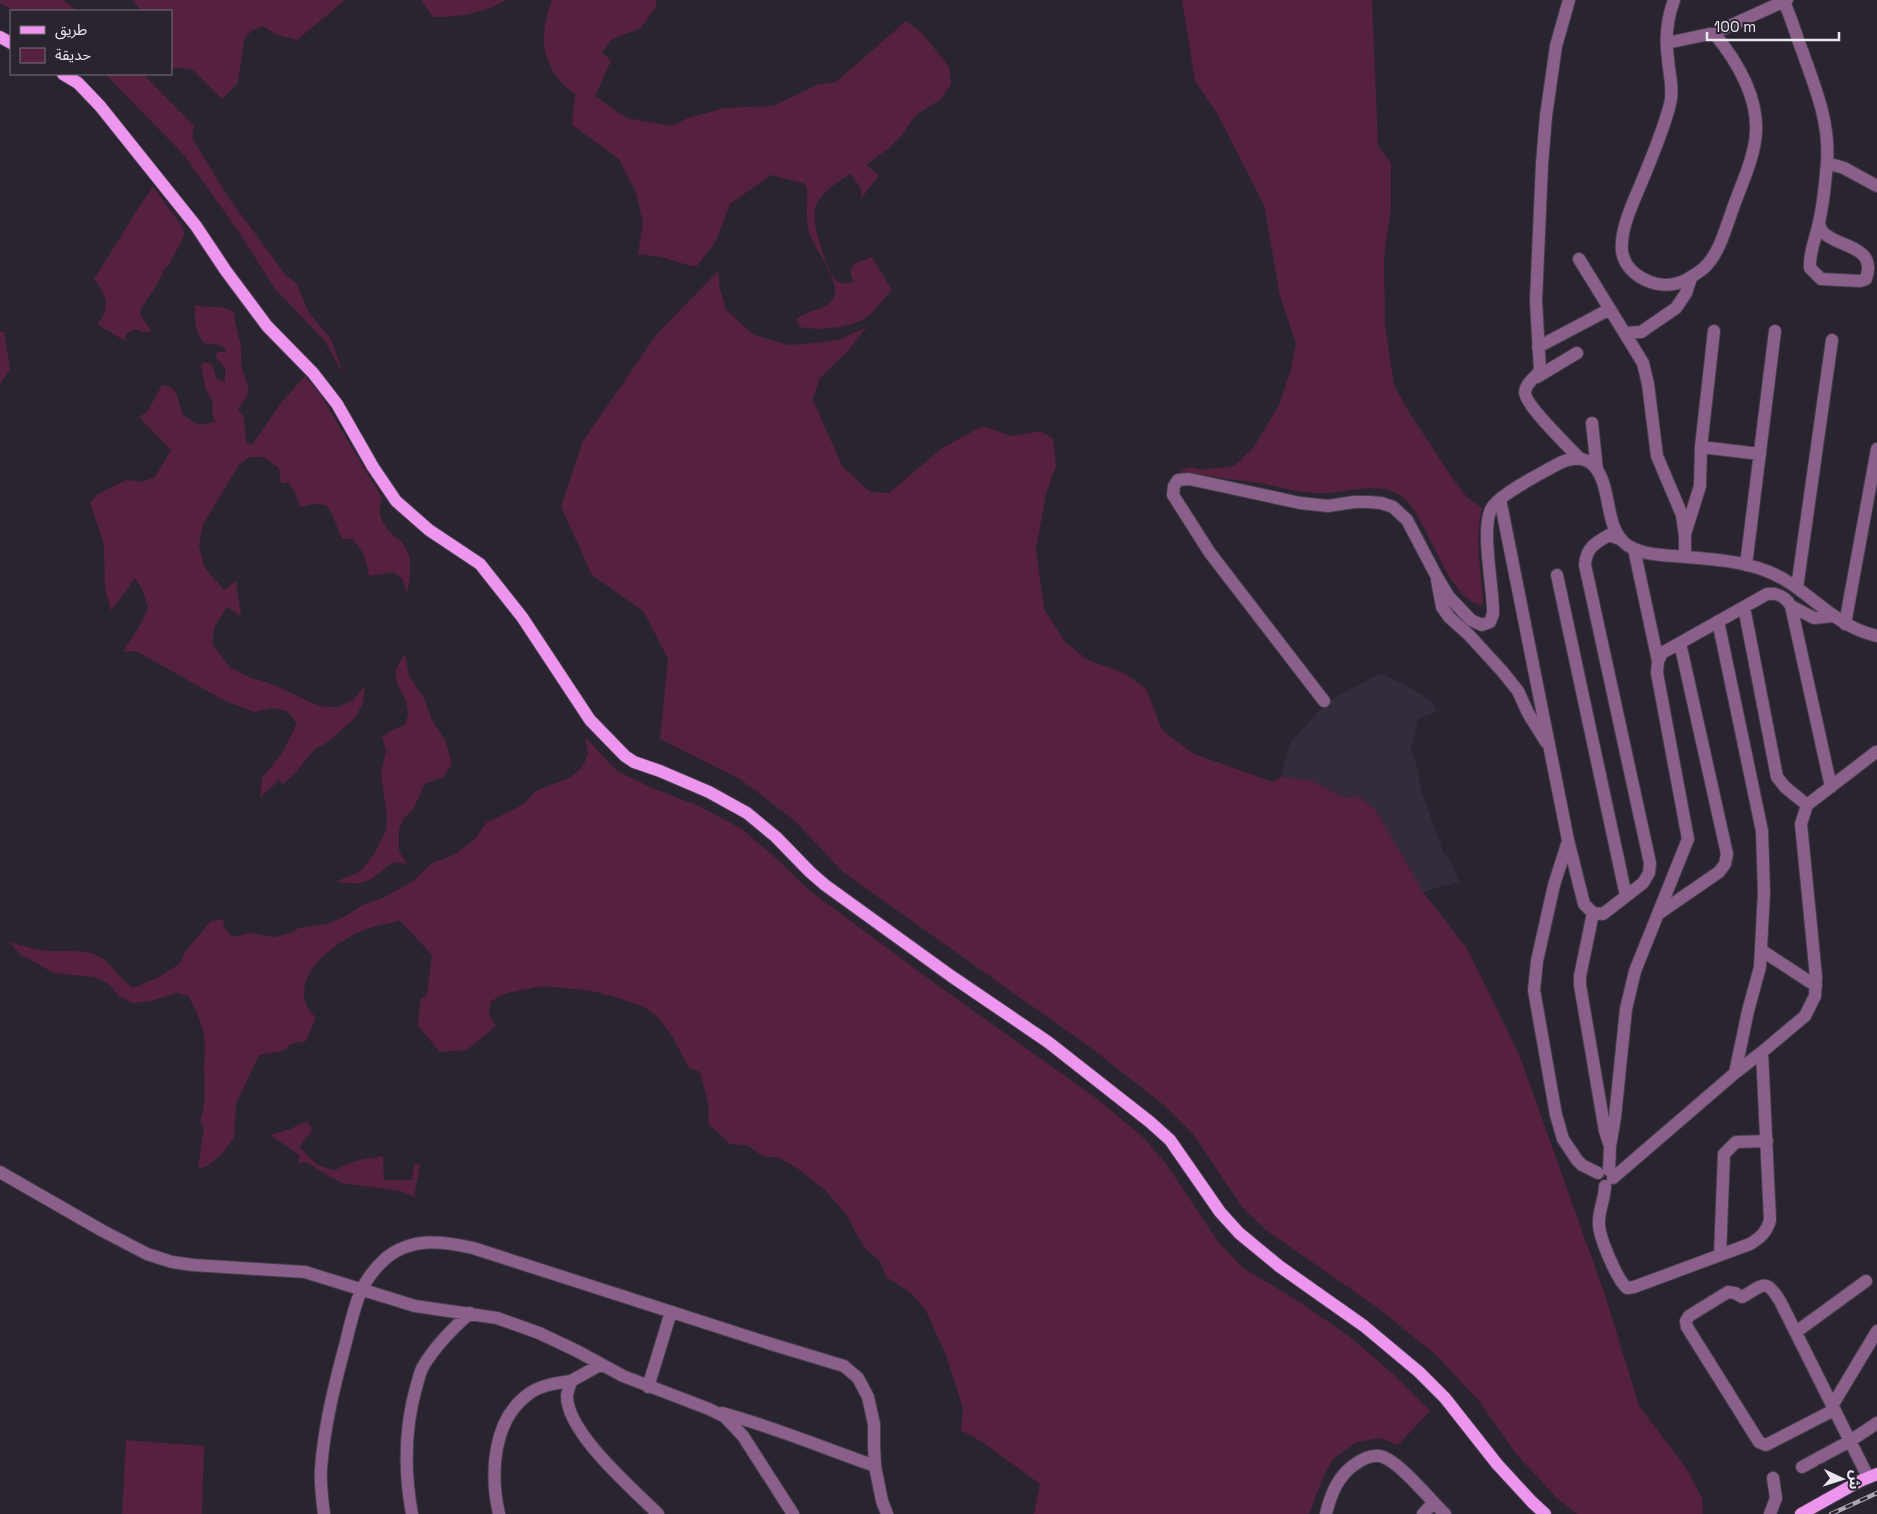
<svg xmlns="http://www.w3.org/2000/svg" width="1877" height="1514" font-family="'Space Grotesk','Noto Sans Arabic',sans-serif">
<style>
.built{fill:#342c3d}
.green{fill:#55213f}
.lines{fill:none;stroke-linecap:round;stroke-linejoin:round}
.minor-casing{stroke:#443f4a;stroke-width:14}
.major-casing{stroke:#443f4a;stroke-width:14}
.minor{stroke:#8a608a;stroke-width:12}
.major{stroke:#ee96ef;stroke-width:12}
.rail-casing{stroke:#aba7b0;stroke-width:4.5}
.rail{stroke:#29242f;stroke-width:2.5;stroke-dasharray:8;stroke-linecap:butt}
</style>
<rect width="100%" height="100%" fill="#29242f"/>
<!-- built -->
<path class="built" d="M1380,673L1409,687L1433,702L1437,711L1418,719L1411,748L1418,769L1421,791L1444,854L1451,862L1459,882L1423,892L1375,809L1359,797L1345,798L1313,781L1281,777L1290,743L1320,710L1331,700Z"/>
<!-- green -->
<path class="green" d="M0,0H63L78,11H14L0,3Z
M132,0H345L297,40L277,35L263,26L251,31L244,40L238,83L222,99L193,70L171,67V11H141Z
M421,0H506C484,13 458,18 433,17Z
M552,0H656V7L641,28L611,40L602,52L611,61L595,96L627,118L671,126L688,118L724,108L773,106L817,85L836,82L906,21L922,33L949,67L951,84L941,99L916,115L901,136L889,148L866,165L879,175L861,199V188L850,174C838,182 819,193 815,209C812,223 825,264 833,277C837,283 846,285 853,282L850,270L854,264L872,257L892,290C884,298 876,309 868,316C854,328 817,331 800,327L796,320C805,310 821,312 831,302C846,286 814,250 809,232C805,218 808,203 807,189L805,184L771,175L730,204L716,241L697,266H691L661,257L638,254L643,223L636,192L619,159L572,125L575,94C570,90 563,86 560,81C539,56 541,29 552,0Z
M1182,0H1372L1378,146L1391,163V207L1384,257L1385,325L1394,385L1407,409L1453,479L1467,497L1482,508C1474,538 1481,570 1483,601L1482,605C1449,602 1428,521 1406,500C1386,480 1352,491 1328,493C1307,495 1285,488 1265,484C1248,481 1232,480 1216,477C1203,475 1191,472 1178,471L1189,467L1202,470L1234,466L1253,448L1279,405L1291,370L1296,344L1280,296L1264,205L1217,113L1195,81Z
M105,74H143L194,126L192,138L228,197L285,274L296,283L309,313L331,339L344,375L324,340L275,289L239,232L184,155Z
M153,187L184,229V236L169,265L164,269C161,282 146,298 140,312C142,320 148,324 151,332H143L134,329L126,335L125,341L97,324C112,309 106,294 94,279L141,204Z
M718,271L720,289L726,310L754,335L788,345L815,343L838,340L867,327L849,350L819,379L813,400L842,466L870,492L889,493L942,448L983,426L1012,436L1041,431L1053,439L1056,466L1046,494L1036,549L1044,609L1065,642L1088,660L1124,673L1146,689L1162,730L1192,753L1273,782L1281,777L1313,781L1345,798L1359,797L1375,809L1423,892L1466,947L1519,1054L1606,1298L1639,1406L1686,1468L1702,1498L1703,1514H1577L1557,1498L1517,1455L1479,1401L1436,1355L1378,1308L1266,1230L1242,1207L1193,1134L1165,1106L1091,1048L843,872L794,820L740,779L660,739L668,659L644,612L592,575L561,507L583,441L656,335Z
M195,305C209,309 224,303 235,314V322L241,346V365L249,391L238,411L244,417L246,442L252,445L281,403L305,376L320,394L382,498C377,512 381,523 391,533C395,537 400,539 403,544C414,558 410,577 407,593L403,580L394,572L369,576C367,561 363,550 352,539H342L331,512L326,505L314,504L300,507L294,491L288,483H281L279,468L264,457H250L239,465L203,524L199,545L204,567L224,590L236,581L241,616L227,607L215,626L212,644L230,667L249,677L272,684L319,706L338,707L353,700L365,686L363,702L356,717L328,742L315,749L296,772L282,785L280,779L260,798L262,778L282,753L297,724L287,711L272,708L254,712L225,701L136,651L123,652L140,625L148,608L142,589L135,578L111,611L105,588L104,545L90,503L98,494L126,480L142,482L155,477L171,450L139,417L147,412L162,385L171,387L177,395L183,415L199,425L215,422L212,412L213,402L206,390L201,366L203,362L212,364L217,379L225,382V368L215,356L217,352H227C222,343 214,344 205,344C195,332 194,320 195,305Z
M0,332H4L10,369L0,384Z
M405,654L409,676L424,698L432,720L446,742L452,764L443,777L425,784L413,809L403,819L399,831V851L407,864L393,862C367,882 370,886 335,882L361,871L374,854L386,831L387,816L381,774L386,751L382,737L394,729L405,725C406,721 408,717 408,713C407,687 383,682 405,654Z
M585,737L617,771L650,787L699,806L742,829L779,861L810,891L936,984L1096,1098L1145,1139L1167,1165L1219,1243L1244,1269L1292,1297L1349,1336L1393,1374L1430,1411L1398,1445L1380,1438L1357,1442L1333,1459L1323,1477L1309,1514H1034L1040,1484L982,1442L961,1430L963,1408L946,1355L925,1309L911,1293L886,1277L880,1261L866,1249L854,1230L847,1215L825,1190L797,1168L777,1157H764L747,1145L730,1144L708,1123L709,1108L700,1072L689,1068L672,1036L658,1017L644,1007L618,998L592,991L544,986L507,993L491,1001L489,1014L496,1026L467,1050L440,1052L418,1026L420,1000L427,994L432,955L400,921C387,924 371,926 359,932C333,945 298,970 305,1001C306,1007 312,1013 316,1018L306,1041L290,1044L284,1051L259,1055L236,1104L234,1138L221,1155L207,1166L198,1169L204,1126L200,1123C206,1102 205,1091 204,1070C204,1062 205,1054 205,1047C205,1029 197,1011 188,996L176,993L151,1001L133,1003L119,996L110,985L95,977L54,973L21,955L9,942C23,946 35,950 50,951C66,952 81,949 96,955C112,962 119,979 133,988L159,977L179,964L185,952L211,921L223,919L224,927L233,937L249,933L274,937L287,934L299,928L327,924L344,917L364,904L381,899L413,881L432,863L454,855L475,839L486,823L524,804L535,791L571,777L583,766L588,754Z
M307,1121L313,1130L299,1147L319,1166L335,1170L355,1161L383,1156L384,1180H412L414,1164L420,1165L414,1197L400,1191L341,1183L306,1162L299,1164V1155L270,1135L290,1129Z
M126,1440L204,1446L202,1514H122Z"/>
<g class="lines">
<!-- minor casing -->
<g class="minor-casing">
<path id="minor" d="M1569,0L1556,46L1546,116L1542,164L1536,301L1540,370C1536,378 1526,382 1525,392C1524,404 1569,447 1579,458
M1674,0C1667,19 1665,39 1668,59C1669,74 1674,90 1670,104C1663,132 1651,159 1640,186C1632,205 1620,230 1622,251C1625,275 1656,290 1678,283C1687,281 1696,274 1704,268C1719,254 1725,230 1732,211C1740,187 1755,157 1756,132C1758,95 1736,60 1714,33
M1784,2C1792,19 1796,36 1803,53C1816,90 1830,123 1827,163L1844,168L1877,186
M1667,43L1714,33L1787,0
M1819,224C1820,228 1822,232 1825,234C1841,248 1877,246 1866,279L1860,281L1821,279L1810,268C1809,251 1816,238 1819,222C1824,202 1825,183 1827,163
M1579,259L1643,363L1648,384L1657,456L1682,515L1685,536V557
M1625,333L1641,332L1676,308L1686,293L1691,278
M1538,347L1610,309
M1537,377L1577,353
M1592,423L1597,470
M1701,447L1760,454
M1500,499L1568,840L1584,904L1593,913L1603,914L1643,883L1649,873L1650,863L1585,565C1586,548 1595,543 1609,535L1622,540
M1686,531L1700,486L1701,447L1714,331
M1634,549L1658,661
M1746,565L1775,331
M1557,575L1626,896
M1437,580L1442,607L1449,617L1469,635L1502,671L1518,691L1528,713L1546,742
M1797,588L1832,340
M1791,606L1814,618L1833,616
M1744,607L1777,777L1785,787L1807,805
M1718,621L1762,831L1764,892L1760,967L1748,1011L1735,1073
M1845,624L1877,449
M1324,701L1210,553L1173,495L1174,486L1178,480L1189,479L1300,503L1328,506L1354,502H1369L1381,503L1393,507L1407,520L1437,577L1449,597L1471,620L1482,625L1490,622L1493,614C1494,589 1479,524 1493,506C1504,492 1540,474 1556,465C1568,458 1584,455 1594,466C1613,487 1603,527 1627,545C1644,556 1667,555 1686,557C1711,559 1740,561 1764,570C1807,585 1829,625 1877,636
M1568,841L1554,885L1537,961L1534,990L1556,1115L1563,1139L1577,1160L1582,1165L1598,1173
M1593,913L1580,976V985L1605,1131L1609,1143
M1658,914L1719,872L1725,864L1727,854L1680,643
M1761,950L1816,986
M1762,1052L1805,1016L1815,996L1816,977L1801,824L1807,805L1876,752
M1609,1170L1610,1146L1615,1117L1626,1009L1635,971L1688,839L1657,673L1658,661L1662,653L1767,594C1778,593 1785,596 1791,606L1831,787
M0,1172L101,1230L147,1254L172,1262L193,1265L305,1272L415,1306L497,1318L539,1333L577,1351L623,1376L709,1409L725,1417L743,1436L793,1514
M1605,1186C1605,1199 1598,1211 1599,1224C1599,1237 1617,1280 1627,1288L1634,1287L1750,1244C1760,1238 1767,1232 1770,1220L1762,1052L1735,1073L1613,1178
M1720,1255L1724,1154L1736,1142L1767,1141
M1796,1332L1866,1281
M600,1365L571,1381C570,1386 567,1392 567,1396C567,1433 633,1489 658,1514
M648,1387L671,1312
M1832,1406L1877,1331
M1834,1410L1766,1445L1759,1442L1687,1327L1686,1321L1689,1316L1728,1292L1735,1293L1742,1297C1764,1285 1765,1277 1780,1301L1868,1477
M722,1413C774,1427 824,1448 875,1466
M1802,1467L1850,1441L1877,1423
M324,1514C322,1499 320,1484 321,1469C324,1426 335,1383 346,1342C350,1325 354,1307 361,1291C367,1278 376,1267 386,1258C412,1237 443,1241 473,1248L771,1344L844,1366L858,1378L868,1397L874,1424V1445L875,1466L882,1501L887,1514
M412,1514C404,1471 405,1425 417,1384C419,1378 420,1371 424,1365C436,1345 452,1329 470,1313
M499,1514C490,1474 492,1419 530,1393C541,1385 557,1383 571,1381
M1326,1514C1330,1496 1338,1476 1354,1465C1361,1460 1370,1455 1379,1456C1397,1458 1431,1501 1445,1514
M1423,1514L1433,1503
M1770,1514L1776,1498L1773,1478"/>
</g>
<!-- major casing -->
<g class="major-casing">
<path id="major" d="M0,37L11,43
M63,74L78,83L100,106L196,226L226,271L267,326L313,373L337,404L373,467L396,501L429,530L480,564L522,617L590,720L625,756L634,762L660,771L709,792L747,813L776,837L810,872L825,885L951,976L1048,1042L1150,1122L1170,1140L1220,1212L1239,1233L1279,1266L1364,1326L1419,1372L1445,1398L1497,1464L1532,1502L1545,1514
M1801,1514L1860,1481L1877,1474"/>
</g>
<!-- minor -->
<use href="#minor" class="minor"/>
<!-- major -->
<use href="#major" class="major"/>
<!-- rail casing -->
<g class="rail-casing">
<path id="rail" d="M1831,1514L1877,1493"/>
</g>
<!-- rail -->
<use href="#rail" class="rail"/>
</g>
<!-- legend -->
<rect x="10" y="10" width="162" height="65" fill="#29242f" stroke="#77727c"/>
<rect x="20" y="26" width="25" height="8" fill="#ee96ef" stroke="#77727c"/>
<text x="55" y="35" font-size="15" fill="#ece8f0">طريق</text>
<rect x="20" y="48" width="25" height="15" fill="#55213f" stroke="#77727c"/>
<text x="55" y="60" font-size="15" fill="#ece8f0">حديقة</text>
<!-- north arrow -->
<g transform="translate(1842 1479) rotate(94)" stroke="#29242f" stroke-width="4" paint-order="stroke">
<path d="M0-4L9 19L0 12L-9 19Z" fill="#ece8f0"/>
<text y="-8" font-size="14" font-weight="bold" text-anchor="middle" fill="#ece8f0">ش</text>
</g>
<!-- scale -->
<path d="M1707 32v8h132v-8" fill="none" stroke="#ece8f0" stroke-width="2.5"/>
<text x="1714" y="32" font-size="15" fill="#ece8f0" stroke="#29242f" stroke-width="4" paint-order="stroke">100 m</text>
</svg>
